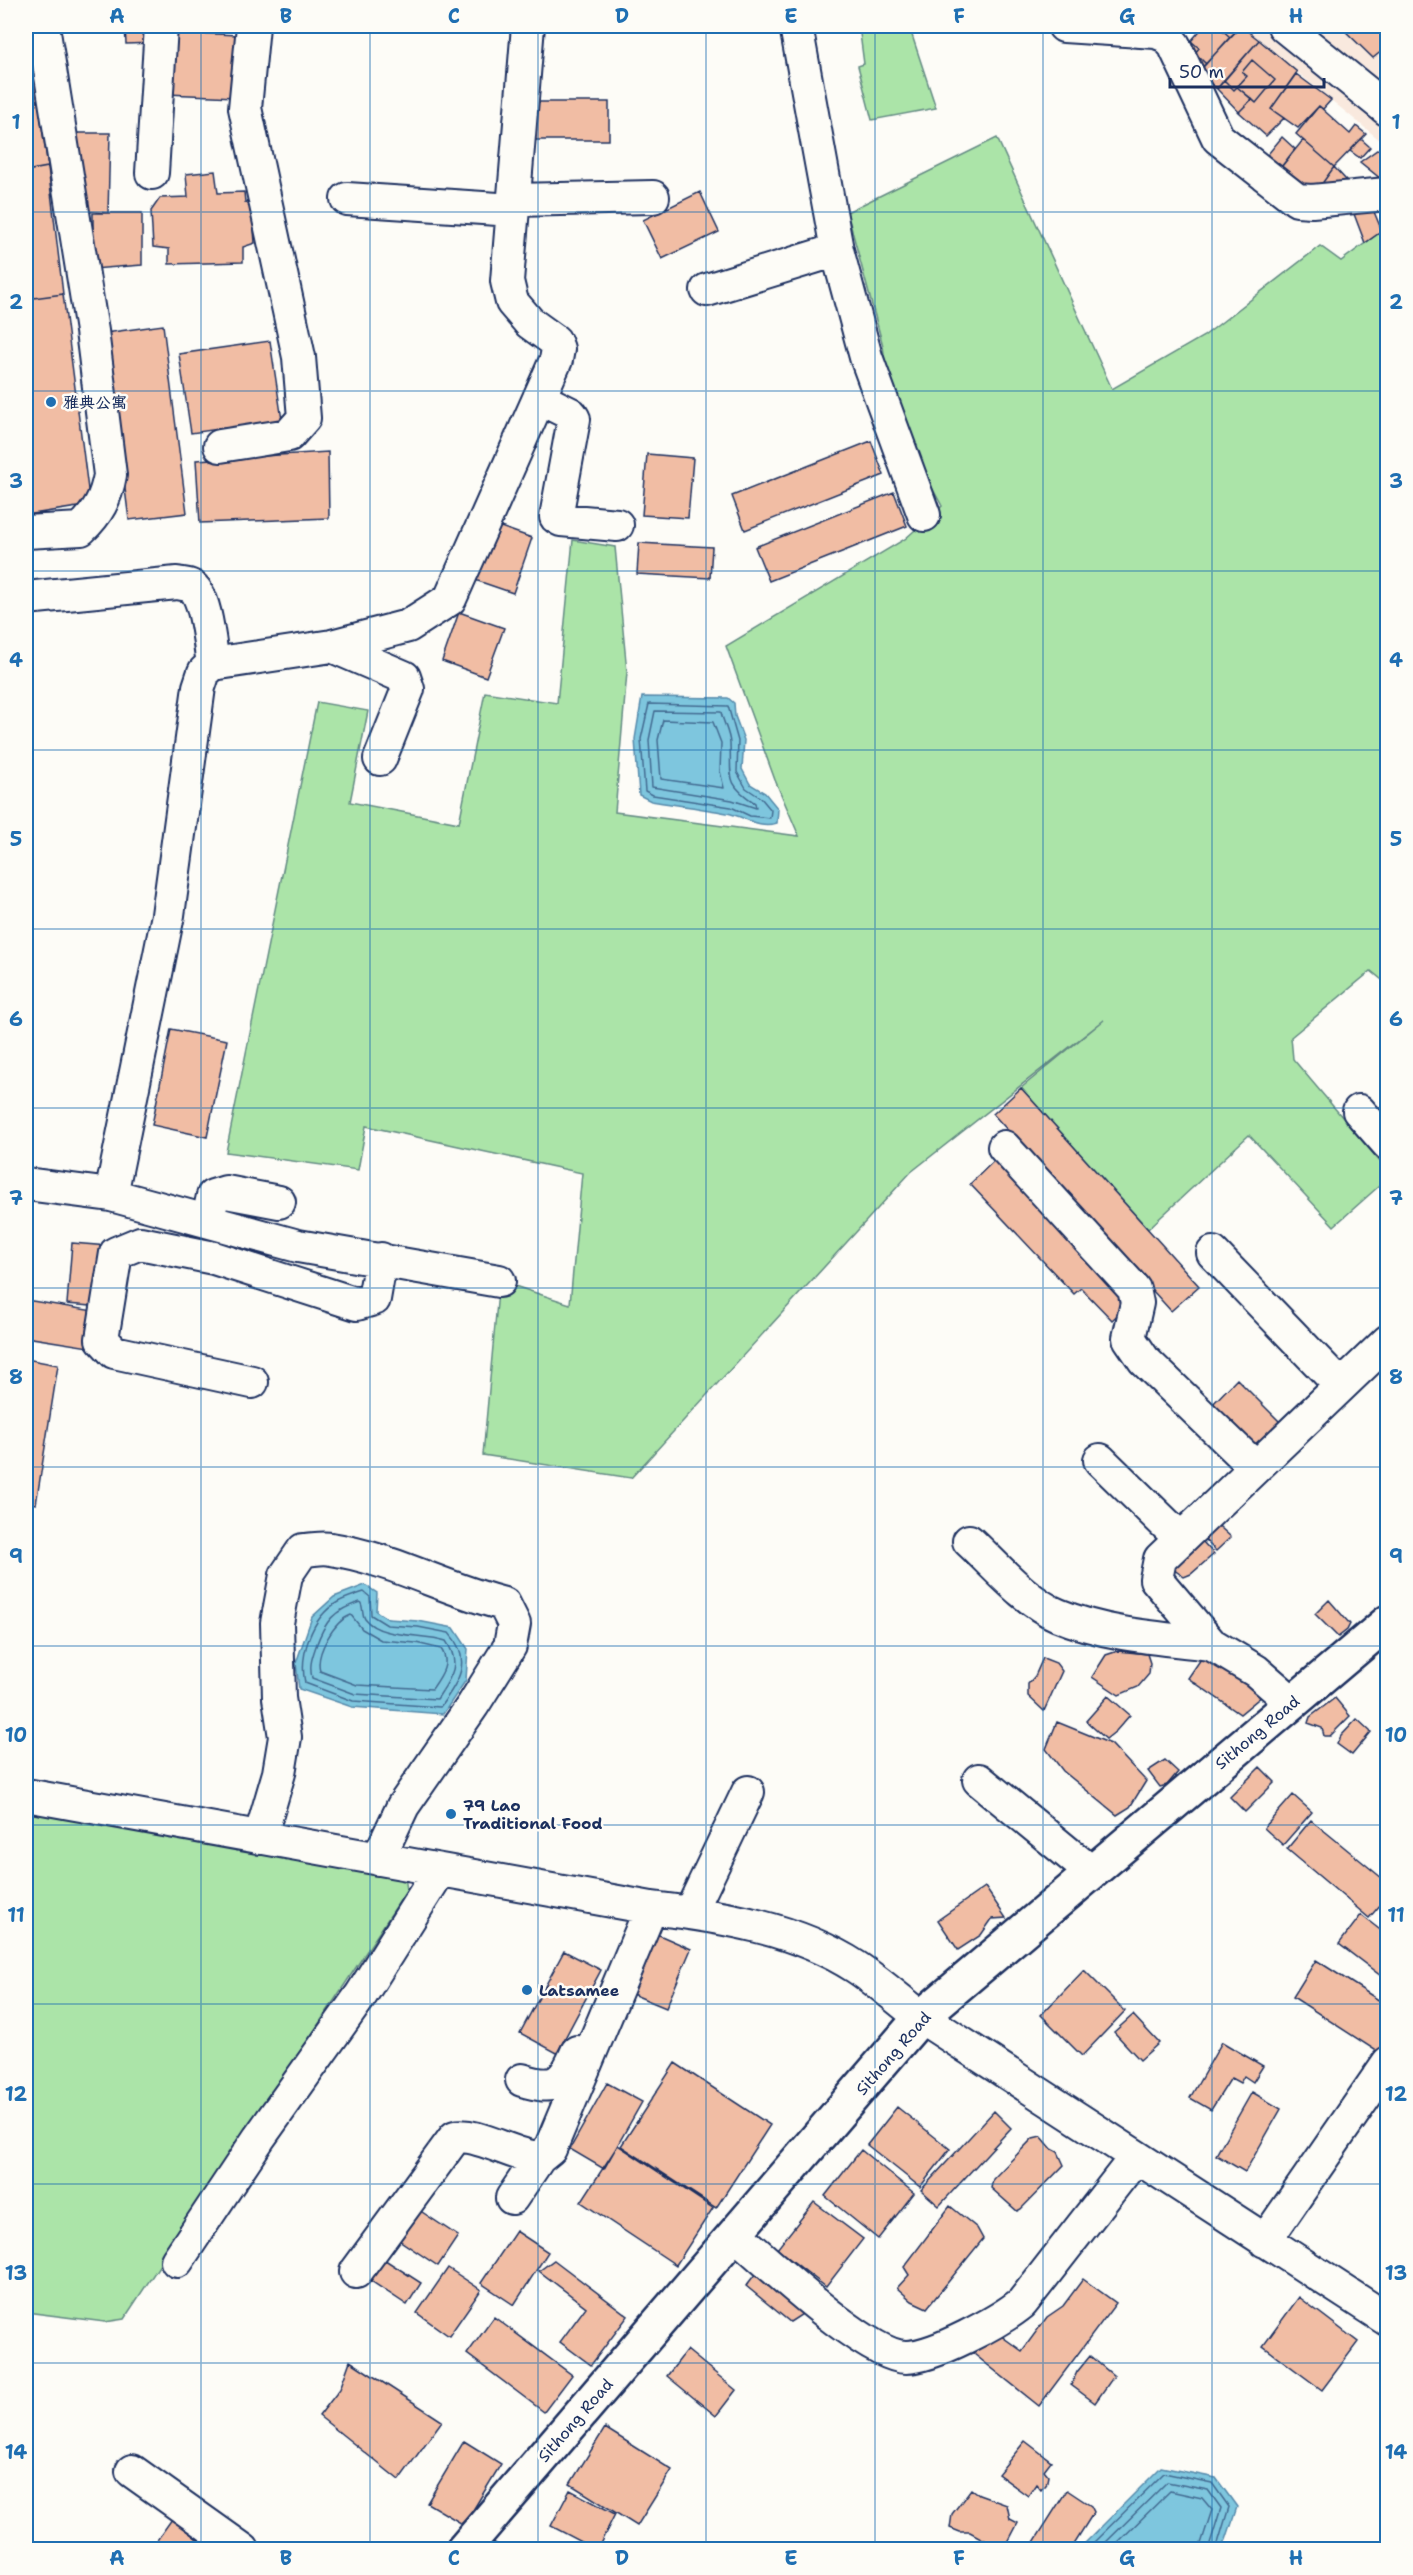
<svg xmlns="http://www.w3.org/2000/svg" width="1413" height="2575" font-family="'Shantell Sans','LXGW WenKai TC',sans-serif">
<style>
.built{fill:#f9e9de}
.green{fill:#abe4a8;stroke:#638a83;stroke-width:1.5}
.water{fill:#7ec6de;stroke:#568aab;stroke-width:1.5}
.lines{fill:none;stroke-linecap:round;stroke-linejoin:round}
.shore{stroke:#436b91;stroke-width:1.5}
.building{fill:#f1bda4;stroke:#1b2f5e;stroke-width:1.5}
.minor-casing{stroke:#1b2f5e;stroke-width:36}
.major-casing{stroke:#1b2f5e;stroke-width:38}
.minor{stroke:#fdfcf7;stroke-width:32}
.major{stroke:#fdfcf7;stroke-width:33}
.grid{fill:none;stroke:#1f6fb2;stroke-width:1.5;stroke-opacity:0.55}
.poi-dot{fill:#1f6fb2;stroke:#fdfcf7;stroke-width:2}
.labels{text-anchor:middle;stroke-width:5;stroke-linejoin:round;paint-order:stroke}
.poi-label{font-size:16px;font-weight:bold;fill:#1b2f5e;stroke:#fdfcf7;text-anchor:start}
.street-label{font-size:16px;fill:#1b2f5e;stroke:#fdfcf7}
.neatline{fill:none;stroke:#1f6fb2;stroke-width:2}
.grid-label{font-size:20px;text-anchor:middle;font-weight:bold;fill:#1f6fb2}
</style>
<rect width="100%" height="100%" fill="#fdfcf7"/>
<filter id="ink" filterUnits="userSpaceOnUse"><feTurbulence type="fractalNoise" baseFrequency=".0167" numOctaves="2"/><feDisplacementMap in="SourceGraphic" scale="12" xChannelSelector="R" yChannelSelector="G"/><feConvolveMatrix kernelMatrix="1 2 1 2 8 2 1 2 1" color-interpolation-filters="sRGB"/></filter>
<g filter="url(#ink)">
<!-- built -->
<path class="built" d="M1241,26H1387V146L1297,72Z"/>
<!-- green -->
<path class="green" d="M859,26H909L936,108L872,120L858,66L864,64Z
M997,138L1112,389L1204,336L1320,246L1341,261L1387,227V984L1371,971L1291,1037L1293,1059L1387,1170V1179L1334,1226L1249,1135L1148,1229L1021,1088L1104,1020L911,1172L631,1478L483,1455L499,1281L570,1304L582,1173L366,1126L358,1170L226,1152L317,702L368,711L350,802L459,823L485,692L557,703L573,540L615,547L627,672L615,812L799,836L775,780L726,646L905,539L942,506L892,414L883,346L847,212Z
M26,1812L405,1877L407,1890L124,2319L105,2322L26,2312Z"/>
<!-- water -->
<path class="water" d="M642,697L728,698L734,703L735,716L744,740L742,769L750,784L765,793L778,809L777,823C758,829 744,816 727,813C702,808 676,805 651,801L639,795L635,739Z
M365,1585L377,1593L376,1611L388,1619L418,1621L454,1628L468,1649L466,1680L443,1714L352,1707L299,1689L296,1663L312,1617L334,1597Z
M1161,2467L1216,2478L1237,2507L1226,2540L1220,2549H1084L1085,2543Z"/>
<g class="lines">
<!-- shore -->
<path class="shore" d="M649,704L728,706L738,741L737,772L746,788L761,798L771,810L770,818L750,816L731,807L653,795L645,791L641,739Z
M655,711L721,712C723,722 730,734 730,744C732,776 724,783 755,803L756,808L732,800L652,787L649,740Z
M663,720L713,722L721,743L720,771L724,788L661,779L658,740Z
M364,1592L370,1597L371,1615L387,1625L418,1627L449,1633C473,1660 459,1682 440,1707L353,1701L305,1683C299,1656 311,1617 338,1602C345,1598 355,1595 364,1592Z
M360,1602C364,1607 361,1613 365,1619C380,1639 424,1633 446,1641C462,1664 451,1678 437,1699L355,1694L312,1678C309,1665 312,1658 316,1646C325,1621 334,1610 360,1602Z
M351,1615L362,1629L381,1640L416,1643L441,1649C451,1663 441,1676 432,1689L357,1685L320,1671C315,1654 334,1621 351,1615Z
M1090,2550L1091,2545L1164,2473L1212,2483L1229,2507L1216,2550
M1098,2550L1167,2482L1208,2490L1221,2508L1208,2550
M1110,2550L1170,2491L1202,2498L1212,2510L1199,2550"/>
</g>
<!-- building -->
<path class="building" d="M125,26H153L154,43L126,44Z
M1204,26H1218L1230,37L1206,64L1195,53L1199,48L1191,41Z
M1218,26H1241L1230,37Z
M1241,26L1259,40L1217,89L1198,72Z
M1340,26H1388V46L1373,58Z
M170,32L238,35L235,97L167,94Z
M1259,40L1297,72L1271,109L1284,118L1266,136L1239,112L1252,99L1256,103L1275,80L1252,60L1242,72L1247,76L1234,90L1224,80Z
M1191,41L1199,48L1195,53L1206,64L1198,72L1183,47Z
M1252,60L1275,80L1256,103L1237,87L1247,76L1242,72Z
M33,65L48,167L26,171V66Z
M1296,74L1331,100L1323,109L1319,106L1298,128L1271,109Z
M1224,80L1234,90L1237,87L1252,99L1239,112L1217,89Z
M535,102H609V140H535Z
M1319,106L1350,134L1356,126L1366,134L1334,167L1296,134Z
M68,133H110L108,213L82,211Z
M1282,137L1295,149L1278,171L1259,165Z
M1361,139L1370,147L1360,158L1350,151Z
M1303,140L1334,167L1313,196L1278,171Z
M1384,145L1388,148V172L1381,179L1360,162Z
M48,167L63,294L26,299V171Z
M1334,167L1346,180L1342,184L1313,196Z
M215,171L218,193L244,192L245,202L252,203L255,243L243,247V262L169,264V249L153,247L151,211L160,198L188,197L186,174Z
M700,192L719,232L662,259L643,220Z
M1372,207L1382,231L1365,243L1354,214Z
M93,213H142V265L93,269Z
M63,294L90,505L26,515V299Z
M163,325L187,513L129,520L105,333Z
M270,341L282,420L191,433L179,354Z
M871,441L884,475L745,530L732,496Z
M328,452L329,518L200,523L196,460Z
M647,454L693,458L688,518L642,515Z
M894,492L907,526L769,581L755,547Z
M495,525L532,538L513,593L475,580Z
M639,543L712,547L710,578L637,574Z
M459,612L504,628L486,677L442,661Z
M171,1029L227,1040L207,1137L152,1125Z
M1021,1088L1199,1286L1171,1311L993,1114Z
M1000,1155L1135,1299L1112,1320L1081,1288L1074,1294L970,1184Z
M72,1243L108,1246L103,1307L67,1304Z
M26,1300L100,1312L95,1348L26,1337Z
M26,1359L58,1365L36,1504L26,1502Z
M1237,1379L1282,1424L1253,1452L1209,1408Z
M1211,1519L1231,1537L1216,1551L1200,1535Z
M1194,1539L1202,1541L1214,1554L1191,1574L1184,1577L1173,1569L1172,1562Z
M1329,1600L1350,1624L1347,1630L1338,1637L1315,1614Z
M1118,1651L1147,1654L1150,1663L1149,1674L1138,1687L1119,1695L1092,1677L1106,1655Z
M1205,1653L1269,1690L1240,1714L1188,1678Z
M1043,1658L1056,1663L1062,1671L1044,1711L1028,1696V1684L1035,1676Z
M1108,1696L1130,1715L1116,1731L1106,1739L1086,1721Z
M1335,1698L1350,1716L1330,1736H1324L1322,1728L1308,1723L1310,1717Z
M1357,1719L1371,1732L1352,1755L1337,1744L1341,1736Z
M1057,1722L1111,1744L1146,1781L1130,1807L1117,1815L1063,1771L1046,1749Z
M1165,1760L1178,1772L1167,1785L1160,1787L1148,1771Z
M1260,1767L1275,1782L1245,1812L1230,1797Z
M1293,1795L1312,1812L1283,1845L1264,1828Z
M1311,1820L1388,1883V1896L1369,1918L1287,1849Z
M985,1887L1006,1918L992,1919L981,1935L958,1950L938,1920Z
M1361,1915L1388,1936V1976L1385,1979L1339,1944Z
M650,1931L691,1949L666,2008L625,1991Z
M564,1951L601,1970L557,2053L520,2033Z
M1316,1960L1388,2006V2044L1381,2054L1293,1997Z
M1084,1970L1125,2011L1082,2056L1041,2015Z
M1133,2015L1159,2043L1140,2060L1114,2032Z
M1222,2042L1263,2066L1253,2082L1244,2076L1240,2083L1231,2078L1211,2110L1190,2098Z
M675,2063L770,2125L716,2208L621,2146Z
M607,2083L642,2102L604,2169L570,2149Z
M1252,2092L1281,2109L1245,2172L1216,2155Z
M897,2107L950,2149L920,2187L867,2145Z
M994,2111L1011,2128L939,2206L921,2190Z
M1041,2136L1052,2149L1058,2152L1064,2165L1021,2209L1017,2211L991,2188L993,2179L1033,2138Z
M618,2145L713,2208L676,2265L581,2202Z
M861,2150L914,2193L878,2239L825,2196Z
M814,2202L863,2239L826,2287L777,2249Z
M413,2206L458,2236L438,2266L393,2236Z
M950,2206L977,2228L983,2239L927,2308L912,2301L897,2288L909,2275L904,2267Z
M516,2231L548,2252L514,2305L481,2283Z
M379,2256L421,2283L407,2305L365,2277Z
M554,2260L628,2316L591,2365L560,2342L586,2307L539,2271Z
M448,2268L481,2290L449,2336L417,2313Z
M756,2273L804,2313L790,2322L746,2286Z
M1083,2279L1116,2303L1039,2406L969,2350L990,2328L1022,2351L1047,2317L1063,2306Z
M1299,2297L1358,2342L1322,2390L1263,2346Z
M494,2317L572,2375L544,2412L467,2354Z
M687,2350L736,2390L716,2416L667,2376Z
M1090,2356L1114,2376L1095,2403L1071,2385L1077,2372Z
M350,2361L442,2421L399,2480L319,2416L340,2389Z
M605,2428L672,2470L637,2526L570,2484Z
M464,2441L501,2464L464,2525L427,2503Z
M1025,2441L1051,2461L1044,2470L1049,2476L1048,2481L1041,2490L1036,2484L1028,2496L998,2474Z
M971,2489L979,2495L1007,2505L1010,2519L1018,2523L1007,2544L1001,2549L970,2532H960L950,2528L952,2514Z
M570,2490L615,2514L597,2550L551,2526Z
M1067,2490L1091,2506L1094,2512L1070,2550H1029Z
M172,2519L211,2550H150Z
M489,2540L507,2550H485Z"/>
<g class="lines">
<!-- minor casing -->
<g class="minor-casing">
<path id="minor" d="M796,26L837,250L866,357L924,515
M1064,26L1156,32L1166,36L1174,45L1218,138L1297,200L1312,201L1387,194
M1284,26L1388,110
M152,173L161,26
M347,199L513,210
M514,200L653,197
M707,290L837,250
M539,398L571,414L574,419L556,517L561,520L617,525
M220,446L289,435L304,418L299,357L245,108L253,26
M26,532L81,529C98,513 106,498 110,475L92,331L43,26
M26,598L177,583C181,584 187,584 191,586C206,594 210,647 213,664
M332,646L404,677L408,689L380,759
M1359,1111L1388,1144
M1004,1147L1134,1289L1137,1303L1129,1338L1144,1360L1255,1467
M26,1184L111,1195L298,1246L499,1281
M111,1195L168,915L199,687L204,672L213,664L332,646L408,626L450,599L556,360L558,349L555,341L530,323L512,302L507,281L528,26
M208,1219L213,1196L226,1192L279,1202
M1213,1253L1340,1385
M252,1382L114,1352L102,1339L116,1253L140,1243L214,1258L357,1304L374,1299L381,1259
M1100,1460L1180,1538
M969,1541C994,1564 1026,1602 1058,1615C1106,1635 1160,1638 1211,1644
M1292,1702L1256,1671L1211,1644L1156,1579L1160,1559L1388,1341
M979,1780L1091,1872
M26,1795L651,1908C720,1916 796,1928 856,1967C879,1982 900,2001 921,2017L1388,2320
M260,1838L279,1773L285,1737L279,1698L277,1623L286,1575L303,1550C312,1550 322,1547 331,1549C391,1558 446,1590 504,1604L514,1624L510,1646L473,1705L403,1806L378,1859
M690,1913L748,1792
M522,2080C555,2090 563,2085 577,2052
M512,2198L539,2158
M736,2235C768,2262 867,2357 906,2357C934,2357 1000,2321 1022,2303L1136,2157
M1265,2241L1388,2063
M177,2261L259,2138L361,1995L440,1870
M356,2272L455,2137C477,2132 513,2156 539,2158L550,2149L651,1908
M132,2471L243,2550"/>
</g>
<!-- major casing -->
<g class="major-casing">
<path id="major" d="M463,2550L921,2017L1388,1622"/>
</g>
<!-- minor -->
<use href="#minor" class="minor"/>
<!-- major -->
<use href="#major" class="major"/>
</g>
</g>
<!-- grid -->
<path class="grid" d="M201,26V2550M370,26V2550M538,26V2550M706,26V2550M875,26V2550M1043,26V2550M1212,26V2550M26,212H1388M26,391H1388M26,571H1388M26,750H1388M26,929H1388M26,1108H1388M26,1288H1388M26,1467H1388M26,1646H1388M26,1825H1388M26,2004H1388M26,2184H1388M26,2363H1388"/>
<!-- markers -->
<g class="poi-dot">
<circle cx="51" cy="402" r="6"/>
<circle cx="451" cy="1814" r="6"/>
<circle cx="527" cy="1990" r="6"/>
</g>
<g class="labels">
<!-- poi labels -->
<g class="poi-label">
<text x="63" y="408">雅典公寓</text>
<text x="463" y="1811">79 Lao<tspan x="463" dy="18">Traditional Food</tspan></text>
<text x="539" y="1996">Latsamee</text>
</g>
<!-- street labels -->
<g class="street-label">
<text transform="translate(1257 1732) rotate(-40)" y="6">Sithong Road</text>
<text transform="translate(893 2053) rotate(-49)" y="6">Sithong Road</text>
<text transform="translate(575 2420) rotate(-49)" y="6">Sithong Road</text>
</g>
</g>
<!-- margin -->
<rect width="1413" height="2575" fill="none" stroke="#fdfcf7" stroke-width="66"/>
<!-- scale -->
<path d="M1170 78v9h154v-9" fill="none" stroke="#1b2f5e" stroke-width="3"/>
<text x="1179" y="78" font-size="18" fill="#1b2f5e" stroke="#fdfcf7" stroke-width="4.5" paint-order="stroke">50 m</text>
<rect x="33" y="33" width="1347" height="2509" class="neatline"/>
<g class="grid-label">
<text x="117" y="23">A</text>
<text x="286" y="23">B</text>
<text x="454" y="23">C</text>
<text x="622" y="23">D</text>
<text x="791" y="23">E</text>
<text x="959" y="23">F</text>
<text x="1127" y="23">G</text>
<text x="1296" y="23">H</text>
<text x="16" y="129">1</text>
<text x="1396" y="129">1</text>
<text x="16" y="309">2</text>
<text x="1396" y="309">2</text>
<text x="16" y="488">3</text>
<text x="1396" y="488">3</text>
<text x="16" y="667">4</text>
<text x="1396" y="667">4</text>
<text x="16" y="846">5</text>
<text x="1396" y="846">5</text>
<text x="16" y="1026">6</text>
<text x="1396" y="1026">6</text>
<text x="16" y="1205">7</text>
<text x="1396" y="1205">7</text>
<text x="16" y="1384">8</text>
<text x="1396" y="1384">8</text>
<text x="16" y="1563">9</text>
<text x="1396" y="1563">9</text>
<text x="16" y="1742">10</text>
<text x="1396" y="1742">10</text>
<text x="16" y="1922">11</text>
<text x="1396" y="1922">11</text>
<text x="16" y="2101">12</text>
<text x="1396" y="2101">12</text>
<text x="16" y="2280">13</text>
<text x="1396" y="2280">13</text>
<text x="16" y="2459">14</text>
<text x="1396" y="2459">14</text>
<text x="117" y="2565">A</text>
<text x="286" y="2565">B</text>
<text x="454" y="2565">C</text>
<text x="622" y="2565">D</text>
<text x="791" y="2565">E</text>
<text x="959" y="2565">F</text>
<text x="1127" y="2565">G</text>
<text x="1296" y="2565">H</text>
</g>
</svg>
